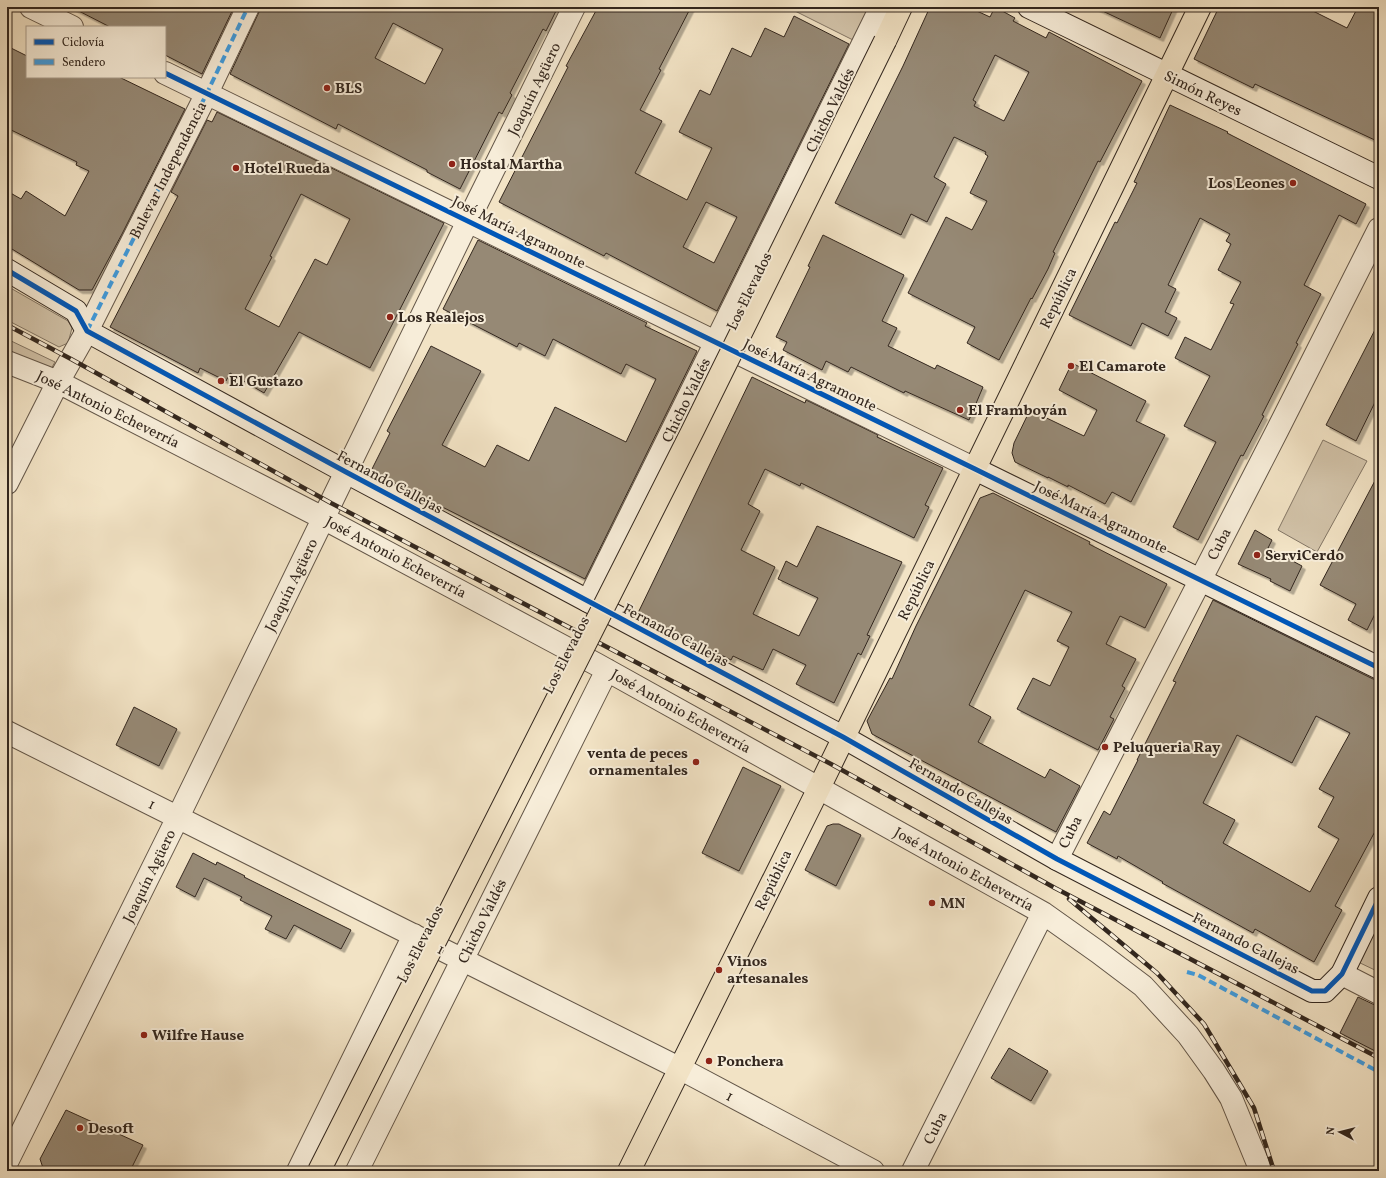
<svg xmlns="http://www.w3.org/2000/svg" width="1386" height="1178" font-family="Vollkorn,serif">
<style>
.green{fill:#d2c3a9;stroke:#827564}
.building{fill:#968975;stroke:#33271e;fill-rule:evenodd;filter:url(#shadow)}
.lines{fill:none;stroke-linecap:round;stroke-linejoin:round}
.street-casing{stroke:#635648;stroke-width:24}
.secondary-casing{stroke:#33271e;stroke-width:24}
.primary-casing{stroke:#33271e;stroke-width:24}
.street{stroke:#f7edd9;stroke-width:22}
.secondary{stroke:#f7edd9;stroke-width:22}
.primary{stroke:#f2e3c5;stroke-width:22}
.rail-casing{stroke:#33271e;stroke-width:4.5}
.rail{stroke:#f7edd9;stroke-width:3;stroke-dasharray:9;stroke-linecap:butt}
.primary-bridge-casing{stroke:#33271e;stroke-width:24;stroke-linecap:butt}
.primary-bridge{stroke:#f2e3c5;stroke-width:22}
.quiet{stroke:#3e9ce0;stroke-width:4;stroke-dasharray:8 4;stroke-linecap:butt}
.cycleway-casing{stroke:#f7edd9;stroke-width:8}
.cycleway{stroke:#0057b8;stroke-width:5}
.poi-dot{fill:#8f2418;stroke:#f7edd9;stroke-width:1.5}
.labels{text-anchor:middle;stroke-width:4;stroke-linejoin:round;paint-order:stroke}
.poi-label{font-size:15px;font-weight:bold;fill:#33271e;stroke:#f7edd9;text-anchor:start}
.street-label{font-size:15px;fill:#33271e;stroke:#f7edd9}
</style>
<defs>
<filter id="shadow"><feDropShadow dx="3.5" dy="3.5" stdDeviation="0" flood-color="#0004"/></filter>
</defs>
<rect width="100%" height="100%" fill="#f2e3c5"/>
<filter id="stains"><feTurbulence type="fractalNoise" baseFrequency=".005" numOctaves="4"/><feColorMatrix values="0 0 0 0 .2 0 0 0 0 .09 0 0 0 0 .02 0 0 0 .5 -.17"/></filter>
<radialGradient id="worn" r=".72"><stop offset=".6" stop-color="#630" stop-opacity="0"/><stop offset="1" stop-color="#630" stop-opacity=".3"/></radialGradient>
<!-- green -->
<path class="green" d="M789,7H875L857,42L789,8Z
M7,286L68,321L72,328L68,343L59,347L7,320Z
M7,339L55,362L51,369L7,352Z
M1323,440L1367,461L1317,552L1278,530Z
M1379,914V972L1356,961Z"/>
<!-- building -->
<path class="building" d="M71,7H234L202,74L165,55V27H110Z
M260,7H558L546,31L543,29L510,93L512,95L502,114L499,112L460,189L427,172V170L338,124L336,129L230,74L259,12ZM393,23L443,49L425,84L375,58Z
M598,7H691L659,69L661,70L640,110L662,121L635,173L687,200L712,148L679,132L700,90L710,95L732,48L751,57L765,28L784,37L794,16L849,44L717,311L606,253L604,256L499,202L568,67L566,66ZM706,202L737,217L714,263L683,247Z
M930,7H968L990,17L995,7L1015,18L1013,21L1046,38L1049,32L1142,81L1100,162L1098,161L1053,252L1055,253L1048,269L1032,299L1031,298L999,360L967,343L975,327L908,293L946,217L972,230L987,201L970,193L988,156L985,154L986,152L954,137L934,177L946,184L927,222L911,214L901,235L835,203L903,66ZM995,55L1029,72L1004,121L974,106L976,102L973,100Z
M1094,7H1174L1160,38Z
M1219,7H1305L1347,28L1358,7H1379V142L1255,84L1253,88L1194,59Z
M7,46L27,56V77H119L185,109L122,234L92,290H79L7,246V191L21,199L26,191L65,216L89,171L76,165L77,162L7,128Z
M1170,105L1228,132L1227,133L1366,204L1356,224L1339,215L1304,285L1321,294L1296,343L1298,344L1262,415L1264,416L1243,456L1241,455L1198,540L1173,527L1216,442L1184,426L1210,376L1175,358L1185,337L1211,350L1234,304L1230,303L1241,282L1218,270L1231,244L1226,241L1230,234L1200,218L1168,285L1176,289L1165,312L1177,318L1168,336L1142,323L1131,346L1069,315L1115,222L1117,223L1137,183L1134,182Z
M217,112L444,223L370,368L299,332L264,393L230,373L226,381L200,368L198,373L110,327L178,196L171,192L207,120L212,122ZM301,194L350,219L327,265L315,259L279,327L245,309L272,257L270,256Z
M823,235L904,275L882,321L897,328L888,346L935,369L937,365L983,387L969,420L905,391L904,393L851,367L848,372L826,361L822,370L783,350L787,342L776,337L810,267L808,266Z
M478,240L647,323L645,326L697,351L585,579L371,471L390,433L387,431L431,346L481,371L442,445L485,467L497,445L529,461L555,407L626,442L656,379L626,364L621,374L553,339L545,356L519,343L517,347L443,309Z
M1379,322V394L1356,441L1326,425Z
M1072,363L1146,401L1136,421L1165,435L1131,502L1112,492L1105,504L1068,485V487L1048,477V478L1015,462L1012,453L1014,443L1030,410L1084,436L1097,410L1059,390Z
M752,377L805,403L806,400L878,435L877,437L943,468L925,505L929,507L914,538L801,483L800,486L765,469L748,504L760,511L741,550L775,567L753,614L799,636L818,598L778,579L786,561L797,567L817,526L902,562L867,635L870,636L861,655L858,653L834,703L796,684L806,665L773,649L763,670L733,656L731,660L638,613Z
M1379,473V606L1367,630L1348,620L1356,604L1320,585Z
M993,493L1090,542L1089,544L1167,584L1145,628L1120,616L1106,644L1136,659L1122,686L1125,688L1110,717L1114,719L1098,750L1017,709L1033,678L1050,686L1069,647L1057,641L1072,612L1025,590L969,705L991,717L978,742L1045,778L1050,769L1080,786L1056,832L872,734L867,721L890,678L892,679L916,626L980,498Z
M1255,530L1272,540L1268,548L1302,566L1290,591L1270,581L1271,579L1238,564Z
M1213,600L1373,679L1379,681V824L1335,906L1342,910L1314,962L1255,929L1253,933L1162,883L1163,882L1118,856L1117,859L1087,843L1104,811L1110,815L1138,760H1137L1176,682L1173,681ZM1316,716L1350,733L1319,789L1334,797L1318,827L1339,839L1310,892L1223,843L1235,820L1203,803L1237,735L1292,763Z
M134,707L177,729L159,766L116,745Z
M743,767L781,786L739,871L702,853Z
M833,824H839L861,835L836,886L805,870L827,826Z
M193,853L216,865L217,862L245,876L244,877L351,930L341,949L294,925L286,939L265,929L272,916L240,900L242,897L204,878L195,897L176,887Z
M1358,997L1379,1007V1053L1340,1033Z
M1009,1048L1048,1071L1031,1101L991,1078Z
M66,1110L143,1145L130,1171H44L40,1159Z"/>
<g class="lines">
<!-- street casing -->
<g class="street-casing">
<path id="street" d="M31,7L72,27
M165,73L975,469
M7,362L58,382L323,518L596,664L1043,913L1098,952L1143,986L1188,1035L1214,1071L1231,1098L1261,1171
M7,483L58,382L87,331L207,93L248,7
M588,601L881,7
M7,732L681,1069L873,1171
M1057,859L1278,429L1379,229
M1342,974L1379,993
M7,1162L178,817L468,221L574,7
M298,1171L414,935
M357,1171L607,670
M913,1171L1043,913"/>
</g>
<!-- secondary casing -->
<g class="secondary-casing">
<path id="secondary" d="M1029,7L1379,178
M7,270L76,311L87,331L346,472L843,737L1057,859L1312,991H1325L1342,974L1379,898
M975,469L1379,668"/>
</g>
<!-- primary casing -->
<g class="primary-casing">
<path id="primary" d="M885,41L901,7
M629,1171L819,788L1200,7"/>
</g>
<!-- street -->
<use href="#street" class="street"/>
<!-- secondary -->
<use href="#secondary" class="secondary"/>
<!-- primary -->
<use href="#primary" class="primary"/>
<!-- rail casing -->
<g class="rail-casing">
<path id="rail" d="M7,325L71,359L331,503L831,764L1055,888L1379,1058
M1069,899L1157,973L1204,1024L1254,1108L1274,1171"/>
</g>
<!-- rail -->
<use href="#rail" class="rail"/>
<!-- primary-bridge casing -->
<g class="primary-bridge-casing">
<path id="primary-bridge" d="M319,1171L693,430L885,41"/>
</g>
<!-- primary-bridge -->
<use href="#primary-bridge" class="primary-bridge"/>
<!-- quiet -->
<path class="quiet" d="M87,331L207,93L248,7
M1187,972L1198,975L1379,1072"/>
<!-- cycleway casing -->
<g class="cycleway-casing">
<path id="cycleway" d="M165,73L975,469L1379,668
M7,270L76,311L87,331L346,472L843,737L1057,859L1312,991H1325L1342,974L1379,898"/>
</g>
<!-- cycleway -->
<use href="#cycleway" class="cycleway"/>
</g>
<!-- markers -->
<g class="poi-dot">
<circle cx="327" cy="88" r="4"/>
<circle cx="452" cy="164" r="4"/>
<circle cx="236" cy="168" r="4"/>
<circle cx="1293" cy="183" r="4"/>
<circle cx="390" cy="317" r="4"/>
<circle cx="1071" cy="366" r="4"/>
<circle cx="221" cy="381" r="4"/>
<circle cx="960" cy="410" r="4"/>
<circle cx="1257" cy="555" r="4"/>
<circle cx="1105" cy="747" r="4"/>
<circle cx="696" cy="762" r="4"/>
<circle cx="932" cy="903" r="4"/>
<circle cx="719" cy="970" r="4"/>
<circle cx="144" cy="1035" r="4"/>
<circle cx="709" cy="1061" r="4"/>
<circle cx="80" cy="1128" r="4"/>
</g>
<g class="labels">
<!-- poi labels -->
<g class="poi-label">
<text x="335" y="93">BLS</text>
<text x="460" y="169">Hostal Martha</text>
<text x="244" y="173">Hotel Rueda</text>
<text x="1285" y="188" text-anchor="end">Los Leones</text>
<text x="398" y="322">Los Realejos</text>
<text x="1079" y="371">El Camarote</text>
<text x="229" y="386">El Gustazo</text>
<text x="968" y="415">El Framboyán</text>
<text x="1265" y="560">ServiCerdo</text>
<text x="1113" y="752">Peluqueria Ray</text>
<text x="688" y="758" text-anchor="end">venta de peces<tspan x="688" dy="17">ornamentales</tspan></text>
<text x="940" y="908">MN</text>
<text x="727" y="966">Vinos<tspan x="727" dy="17">artesanales</tspan></text>
<text x="152" y="1040">Wilfre Hause</text>
<text x="717" y="1066">Ponchera</text>
<text x="88" y="1133">Desoft</text>
</g>
<!-- street labels -->
<g class="street-label">
<text transform="translate(534 89) rotate(-64)" y="5">Joaquín Agüero</text>
<text transform="translate(1203 93) rotate(26)" y="5">Simón Reyes</text>
<text transform="translate(830 110) rotate(-64)" y="5">Chicho Valdés</text>
<text transform="translate(168 170) rotate(-63)" y="5">Bulevar Independencia</text>
<text transform="translate(519 232) rotate(26)" y="5">José María Agramonte</text>
<text transform="translate(749 291) rotate(-64)" y="5">Los Elevados</text>
<text transform="translate(1058 298) rotate(-64)" y="5">República</text>
<text transform="translate(810 375) rotate(26)" y="5">José María Agramonte</text>
<text transform="translate(686 400) rotate(-64)" y="5">Chicho Valdés</text>
<text transform="translate(108 409) rotate(26)" y="5">José Antonio Echeverría</text>
<text transform="translate(390 482) rotate(28)" y="5">Fernando Callejas</text>
<text transform="translate(1101 517) rotate(26)" y="5">José María Agramonte</text>
<text transform="translate(1219 544) rotate(-62)" y="5">Cuba</text>
<text transform="translate(396 557) rotate(28)" y="5">José Antonio Echeverría</text>
<text transform="translate(291 585) rotate(-64)" y="5">Joaquín Agüero</text>
<text transform="translate(916 590) rotate(-64)" y="5">República</text>
<text transform="translate(676 635) rotate(28)" y="5">Fernando Callejas</text>
<text transform="translate(566 655) rotate(-63)" y="5">Los Elevados</text>
<text transform="translate(681 711) rotate(29)" y="5">José Antonio Echeverría</text>
<text transform="translate(961 791) rotate(30)" y="5">Fernando Callejas</text>
<text transform="translate(152 804) rotate(26)" y="5">1</text>
<text transform="translate(1070 832) rotate(-63)" y="5">Cuba</text>
<text transform="translate(964 869) rotate(29)" y="5">José Antonio Echeverría</text>
<text transform="translate(149 876) rotate(-64)" y="5">Joaquín Agüero</text>
<text transform="translate(773 880) rotate(-64)" y="5">República</text>
<text transform="translate(482 921) rotate(-64)" y="5">Chicho Valdés</text>
<text transform="translate(1246 943) rotate(27)" y="5">Fernando Callejas</text>
<text transform="translate(420 944) rotate(-63)" y="5">Los Elevados</text>
<text transform="translate(441 949) rotate(27)" y="5">1</text>
<text transform="translate(730 1096) rotate(28)" y="5">1</text>
<text transform="translate(935 1128) rotate(-63)" y="5">Cuba</text>
</g>
</g>
<!-- margin -->
<rect width="1386" height="1178" fill="none" stroke="#f2e3c5" stroke-width="24"/>
<rect x="8" y="8" width="1370" height="1162" fill="none" stroke="#33271e" stroke-width="2"/>
<rect x="12" y="12" width="1362" height="1154" fill="none" stroke="#33271e"/>
<!-- legend -->
<rect x="26" y="26" width="140" height="52" fill="#f7edd9" stroke="#a99e8e"/>
<rect x="34" y="39" width="20" height="6" fill="#0057b8" stroke="#a99e8e"/>
<text x="62" y="46" font-size="12" fill="#33271e">Ciclovía</text>
<rect x="34" y="59" width="20" height="6" fill="#3e9ce0" stroke="#a99e8e"/>
<text x="62" y="66" font-size="12" fill="#33271e">Sendero</text>
<!-- north arrow -->
<g transform="translate(1340 1132) rotate(277)" stroke="#f7edd9" stroke-width="3" paint-order="stroke">
<path d="M0-3L7 15L0 10L-7 15Z" fill="#33271e"/>
<text y="-6" font-size="11" font-weight="bold" text-anchor="middle" fill="#33271e">N</text>
</g>
<rect width="100%" height="100%" filter="url(#stains)"/>
<rect width="100%" height="100%" fill="url(#worn)"/>
</svg>
